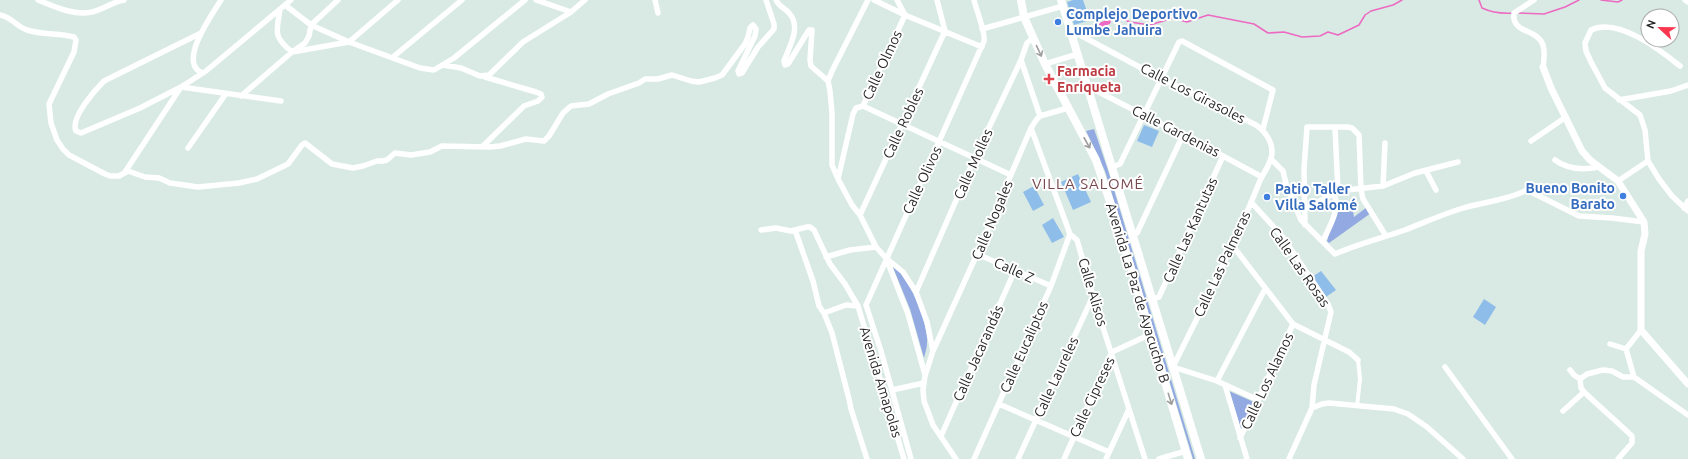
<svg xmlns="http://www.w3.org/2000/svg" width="1688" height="459" font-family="Ubuntu,sans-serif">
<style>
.green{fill:#93a9e1}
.pitch{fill:#8fbde9}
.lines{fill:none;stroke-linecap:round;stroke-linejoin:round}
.stream{stroke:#ed69c2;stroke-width:1.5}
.canal{stroke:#ed69c2;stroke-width:5}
.pedestrian{stroke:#fff;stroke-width:4}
.minor{stroke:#fff;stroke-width:5.5}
.tertiary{stroke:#fff;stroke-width:7}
.secondary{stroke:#fff;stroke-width:8}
.oneway{stroke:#9e9e9e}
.shop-dot{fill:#3f7fe0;stroke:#fff;stroke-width:1.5}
.health-dot{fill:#e0444e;stroke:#fff;stroke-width:1.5}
.labels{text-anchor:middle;stroke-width:4;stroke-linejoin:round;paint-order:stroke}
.shop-label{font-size:14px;font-weight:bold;fill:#366cbe;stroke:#fff;text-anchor:start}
.street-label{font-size:14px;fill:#272727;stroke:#fff}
.health-label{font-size:14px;font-weight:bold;fill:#be3a42;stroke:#fff;text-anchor:start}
.neighbourhood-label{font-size:15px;letter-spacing:1px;fill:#77484e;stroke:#fff}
</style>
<rect width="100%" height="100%" fill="#d8eae3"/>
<!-- green -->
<path class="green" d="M1094,129L1108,170L1195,459H1193L1105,171L1086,131Z
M1352,206L1354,217L1367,207L1371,213L1329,243L1327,241L1337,207Z
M892,265C908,274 929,324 927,343C927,348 925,353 924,358L910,309Z
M1229,391L1256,403L1242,432Z"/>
<!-- pitch -->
<path class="pitch" d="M1073,0H1083L1090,20L1074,25L1067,2Z
M1144,125L1159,131L1152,147L1137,141Z
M1078,174L1091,202L1073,210L1061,182Z
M1034,186L1044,205L1033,211L1023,192Z
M1053,218L1064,237L1052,243L1042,225Z
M1321,271L1336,290L1326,297L1312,277Z
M1484,299L1496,307L1485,325L1473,317Z"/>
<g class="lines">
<!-- stream -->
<path class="stream" d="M1479,0L1482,8C1493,13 1501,14 1513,13
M1601,0L1618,2L1622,0
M1519,13L1544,14L1565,7L1579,0
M1108,22L1113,19H1123L1130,22L1150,25L1173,18L1187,22L1208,15L1254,24L1268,33L1284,32L1302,37L1320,36L1328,32L1338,35L1359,25L1365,15L1371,11L1393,5L1402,0"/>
<!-- canal -->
<path class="canal" d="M1096,27L1108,22"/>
<!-- pedestrian -->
<path class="pedestrian" d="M1357,406L1360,379L1358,360"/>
<!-- minor -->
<path class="minor" d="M38,0C55,7 74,16 92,12C104,9 112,2 124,0
M536,0L571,12
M655,0L658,13
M776,0C779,7 785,8 789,13C802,27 789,47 784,61L785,65L788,64L807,33L809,30H812L810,60L811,66L828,81L830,91L832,113V165L838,179L852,205L860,215L876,247L886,258L903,272L916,292L927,322L933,351L925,376L923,390L924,401L933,425L956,459
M874,0L905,15L982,47
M897,0L905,15
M937,0L945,31
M1534,0L1514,13C1511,34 1537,28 1543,45C1545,52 1544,61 1543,67
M1685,0L1688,2
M285,5L311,25L349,42L420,68L434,70L454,58L525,0
M280,9C277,31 272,36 292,52L305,43L309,36L311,25L338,0
M0,15C13,18 17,27 27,30C43,35 58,33 74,37L76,40L74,52L49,104L51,123L57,140L63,149L69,155L105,174L110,176H119L128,171L145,177L159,178L170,183L198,187L239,183L257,179L288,164L302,145L305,143L332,164L353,168L363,166L377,161H383L387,160L395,153L411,155L430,152L442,146L490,147L500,146L526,139L544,141L549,136L563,113L571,106L589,104L608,94L639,83L645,79H658L672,75L691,81L699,82L715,78L722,75L745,44L748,37L750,28L753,25L756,29L755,36L738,71L739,74L742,73L758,47L774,29V24L766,0
M982,29L1063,6
M201,33L104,81C95,90 70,118 76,131L81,133L140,108L181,87L206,71L291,0
M1072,37L1078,34L1160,78L1256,125C1265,131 1272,141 1272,152C1272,163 1263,173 1259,183C1234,246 1203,306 1173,367L1217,381L1258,400
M393,57L462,0
M1021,60L1040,116
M1045,64L1078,54
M443,65L461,68L480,76L489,75L523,42L571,12L585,0
M1680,66C1660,50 1618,17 1591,30L1585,43L1586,51L1591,62L1605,88L1640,115L1645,130L1648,161L1659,179L1672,196L1688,211
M203,73C176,64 213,13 221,0
M828,81L832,71L868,0
M1088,89L1095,90L1223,156L1262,177
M241,96L292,52L349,42L398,0
M1619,100L1671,91L1688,85
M863,106L1011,175
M863,106L905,15
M1031,128L1070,234L1077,240L1093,296L1145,459
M1335,128L1338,191
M1531,141L1566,117
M483,146L524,106L538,101L542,97L541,94L536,92L485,77
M188,148L225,95
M1272,160L1283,171L1287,188L1301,220L1335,254C1358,244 1382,238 1405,230C1423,223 1441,215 1460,209C1482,202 1506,201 1527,190L1579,216L1612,218L1644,222
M1555,160C1567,169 1584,170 1599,167
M1112,167L1120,164L1179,42L1182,41L1273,90L1263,129
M1426,171L1436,190
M125,172L181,87L281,101
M838,179L853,114L856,108L863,106
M1618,181L1648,161
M1383,186L1385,143
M1251,202L1282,236L1328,304L1331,312L1314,385L1312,408L1289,459
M1309,207L1338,191L1383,186L1415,173L1458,162
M1684,208L1688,201
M860,215L945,31
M1305,225L1304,169L1307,127H1347L1352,128L1359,135L1361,189L1363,199L1386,236
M761,230L776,228L791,231L807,227H810L814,230L830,264L845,284L858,306L904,459
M795,230L813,281L819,306L824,313L832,333L849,399L851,409L867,459
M1132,235L1137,233L1183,135
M1323,241C1329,227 1341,209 1334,194
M1233,246L1293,324L1349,352L1358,360
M977,254L1051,286
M826,257L850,250L876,247
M886,258L908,314L925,375
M916,292L975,157L1021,60L1027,43L1033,38
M1152,299L1159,297L1223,156
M866,305L984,41C986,34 976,9 974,0
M866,305L881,351L911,459
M824,313L846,305L858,306
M1610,344L1626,349L1641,330
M1626,349L1634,377
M933,351L977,254L1031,128L1037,119L1040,116L1068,108
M1445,367L1512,459
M1570,370L1574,375L1580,379
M1580,379L1587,374L1603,370L1612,371L1623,377H1634L1688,415
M1580,379L1581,388L1584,392C1600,407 1616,421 1632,436V443L1618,459
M1217,381L1265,289
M1225,385L1247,459
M892,390L924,383
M999,404L1109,452
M1312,408L1322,404L1329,403L1394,409L1408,414L1427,427L1463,459
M1563,411L1584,392
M941,436L1015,270
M1240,438L1293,324
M974,459L1051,286L1070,234
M1018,459L1093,296
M1064,459L1112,352L1151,334
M1106,459L1129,409
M1159,459L1186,451"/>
<!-- tertiary -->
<path class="tertiary" d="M1543,67L1551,88L1582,151L1590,160L1618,181L1644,222L1645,234L1641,251V330L1688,384"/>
<!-- secondary -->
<path class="secondary" d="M1021,0L1024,17L1045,64L1096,160L1122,238L1188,459
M1061,0L1201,459"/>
</g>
<!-- one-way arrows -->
<defs><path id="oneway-shaft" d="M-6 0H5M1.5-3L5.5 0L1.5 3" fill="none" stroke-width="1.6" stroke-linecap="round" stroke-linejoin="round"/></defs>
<g class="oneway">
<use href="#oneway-shaft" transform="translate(1039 51) rotate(65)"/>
<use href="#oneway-shaft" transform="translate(1087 143) rotate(61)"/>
<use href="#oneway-shaft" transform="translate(1170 399) rotate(73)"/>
</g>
<!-- markers -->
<g class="shop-dot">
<circle cx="1058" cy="22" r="4"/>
<circle cx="1623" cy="196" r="4"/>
<circle cx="1267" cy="197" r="4"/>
</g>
<path class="health-dot" d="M1047 73h4v4h4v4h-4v4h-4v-4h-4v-4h4z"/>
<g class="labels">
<!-- shop labels -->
<g class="shop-label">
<text x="1066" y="19">Complejo Deportivo<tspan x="1066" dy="16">Lumbe Jahuira</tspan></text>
<text x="1615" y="193" text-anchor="end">Bueno Bonito<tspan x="1615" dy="16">Barato</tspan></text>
<text x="1275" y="194">Patio Taller<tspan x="1275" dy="16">Villa Salomé</tspan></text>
</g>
<!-- street labels -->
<g class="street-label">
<text transform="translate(882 65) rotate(-65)" y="5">Calle Olmos</text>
<text transform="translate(1193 93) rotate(27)" y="5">Calle Los Girasoles</text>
<text transform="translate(903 123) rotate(-65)" y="5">Calle Robles</text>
<text transform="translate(1176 131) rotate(27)" y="5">Calle Gardenias</text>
<text transform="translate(973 164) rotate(-66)" y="5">Calle Molles</text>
<text transform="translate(922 180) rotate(-65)" y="5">Calle Olivos</text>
<text transform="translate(992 220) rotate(-67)" y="5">Calle Nogales</text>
<text transform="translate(1190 230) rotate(-66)" y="5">Calle Las Kantutas</text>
<text transform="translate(1222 264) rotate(-65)" y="5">Calle Las Palmeras</text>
<text transform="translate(1300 267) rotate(55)" y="5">Calle Las Rosas</text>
<text transform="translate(1014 270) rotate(24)" y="5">Calle Z</text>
<text transform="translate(1093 292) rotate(73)" y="5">Calle Alisos</text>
<text transform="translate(1138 293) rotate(73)" y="5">Avenida La Paz de Ayacucho B</text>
<text transform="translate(1024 347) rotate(-66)" y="5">Calle Eucaliptos</text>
<text transform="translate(978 353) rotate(-66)" y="5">Calle Jacarandás</text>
<text transform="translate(1056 377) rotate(-65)" y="5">Calle Laureles</text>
<text transform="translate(1267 381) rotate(-65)" y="5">Calle Los Alamos</text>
<text transform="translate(881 382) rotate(73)" y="5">Avenida Amapolas</text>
<text transform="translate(1092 397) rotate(-65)" y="5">Calle Cipreses</text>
</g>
<!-- health labels -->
<g class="health-label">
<text x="1057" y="76">Farmacia<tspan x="1057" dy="16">Enriqueta</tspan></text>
</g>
<!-- neighbourhood labels -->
<g class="neighbourhood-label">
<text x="1088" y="189">VILLA SALOMÉ</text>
</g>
</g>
<!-- north arrow -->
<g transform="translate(1660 28) rotate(292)"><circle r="19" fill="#ffffff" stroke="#a9a9a9"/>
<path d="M0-3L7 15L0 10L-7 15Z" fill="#f9364e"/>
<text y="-6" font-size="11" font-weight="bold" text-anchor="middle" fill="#272727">N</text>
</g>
</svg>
